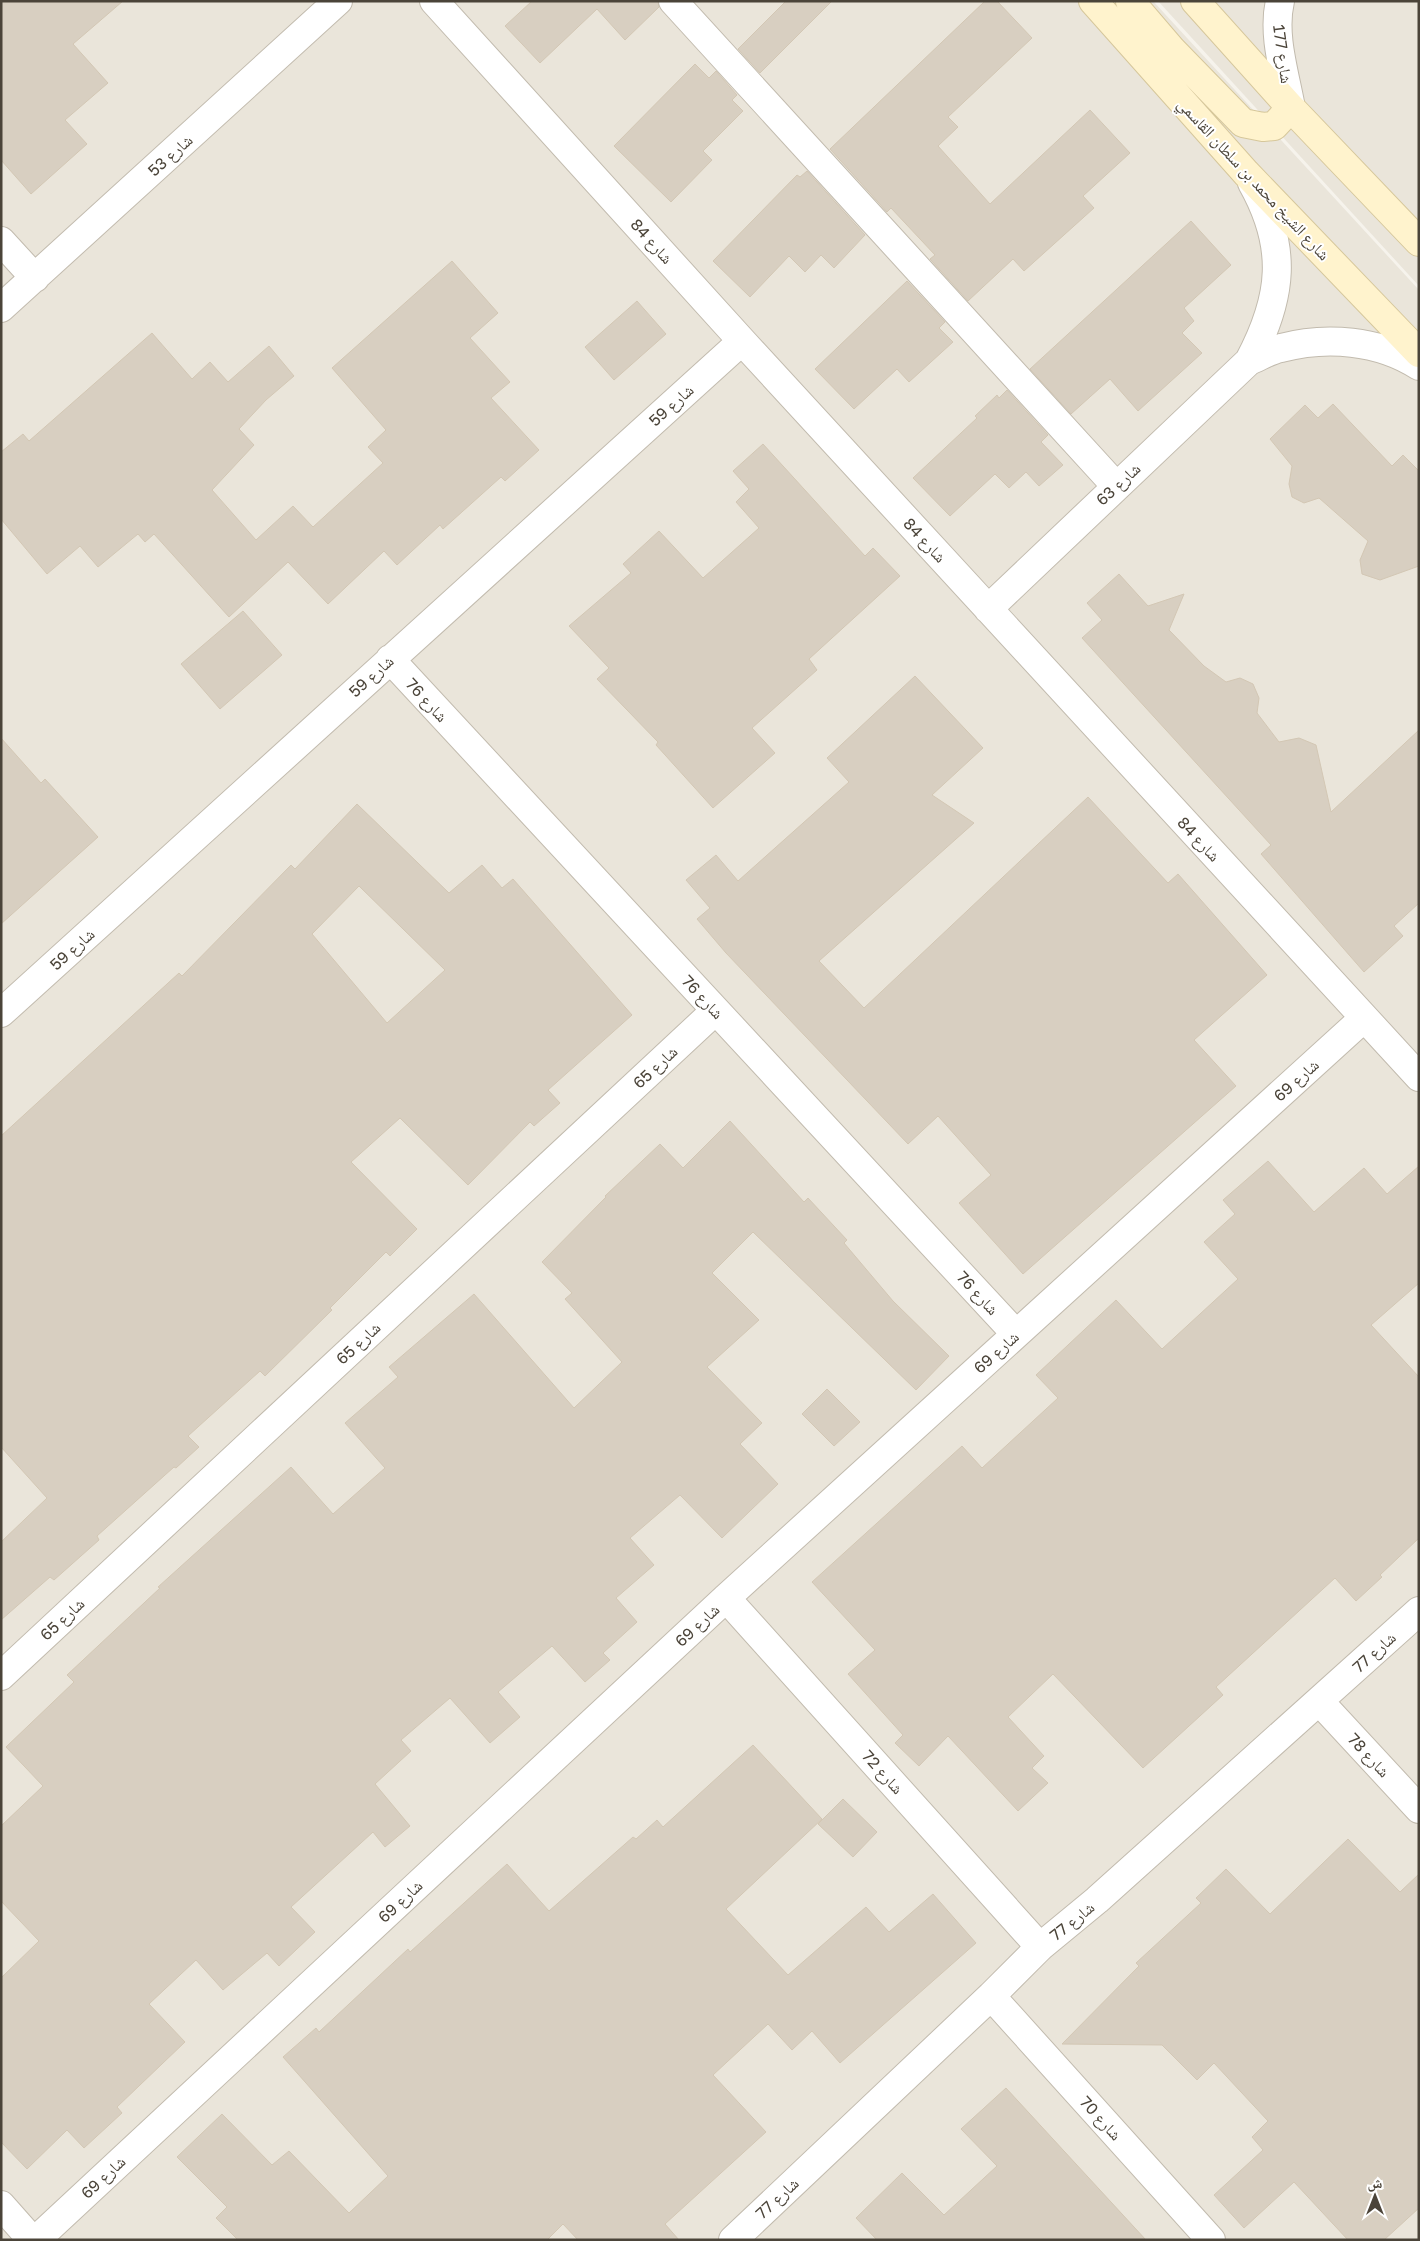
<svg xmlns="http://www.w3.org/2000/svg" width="1420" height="2241" font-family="'Golos Text','Noto Naskh Arabic',sans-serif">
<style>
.residential{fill:#eae5da}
.building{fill:#d8cfc1;stroke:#d3c7b4;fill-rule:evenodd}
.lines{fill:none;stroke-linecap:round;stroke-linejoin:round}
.minor-casing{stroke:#c2bbae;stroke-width:30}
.secondary-casing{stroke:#d6c79b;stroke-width:30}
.minor{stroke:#fff;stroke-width:28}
.secondary{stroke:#fff3cd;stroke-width:28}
.labels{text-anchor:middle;stroke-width:4;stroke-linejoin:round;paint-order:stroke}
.street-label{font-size:16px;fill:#4b4439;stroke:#fff}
</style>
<rect width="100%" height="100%" fill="#f6f3ec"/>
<!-- residential -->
<path class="residential" d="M1,1H1153L1419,290V2240H1Z
M1158,1H1419V286Z"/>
<!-- building -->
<path class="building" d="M1,1H123L73,44L108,83L65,120L87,144L31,194L1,160Z
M532,1H658L659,7L625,40L597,9L540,63L505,26Z
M786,1H832L760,73L738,49Z
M985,1H997L1032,38L948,117L958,127L938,146L990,204L1090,110L1130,153L1083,196L1094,208L1024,271L1013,259L968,301L930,259L935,255L891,208L887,212L830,149Z
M695,64L709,78L716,71L737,95L732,100L743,111L703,151L712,160L671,202L614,146Z
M807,171L865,235L834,268L821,255L805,272L789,256L750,297L713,261L797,175L800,177Z
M1191,221L1231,265L1184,308L1194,321L1182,333L1202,353L1138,411L1110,379L1071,414L1030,369Z
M452,261L498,313L470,338L510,382L491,398L539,450L505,481L501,477L443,529L440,525L397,565L384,551L328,604L288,562L229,617L154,534L145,542L138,534L98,567L80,546L47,574L1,519V452L23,434L29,441L152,333L192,379L210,362L228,382L269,346L294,376L266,400L239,429L254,445L212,490L256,540L293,506L313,527L383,463L368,447L386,430L332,368Z
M907,281L945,322L939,328L953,342L909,382L897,369L854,409L815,369Z
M637,301L666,334L614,380L585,347Z
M1007,390L1048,435L1041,442L1063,465L1039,486L1026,472L1009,488L995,474L950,516L913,478L977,418L975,416L997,395L999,398Z
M1333,404L1392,466L1403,455L1419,471V566L1380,580L1362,574L1360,560L1368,541L1319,498L1304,503L1292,497L1289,484L1292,466L1270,439L1305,405L1318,418Z
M763,444L865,556L873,548L900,576L809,659L817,670L752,728L775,753L713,808L656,745L658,742L597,679L609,668L569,626L631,573L623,564L659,531L703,578L759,528L736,502L749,489L733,471Z
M1119,574L1148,606L1184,594L1169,630L1204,666L1226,682L1240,678L1253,684L1259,698L1257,713L1279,742L1299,738L1316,745L1331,812L1419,730V903L1394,926L1403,936L1364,972L1261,854L1271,845L1082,638L1102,620L1087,603Z
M243,611L282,655L220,709L181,664Z
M915,676L983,748L932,795L974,823L819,961L864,1008L1088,797L1168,883L1178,874L1267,975L1194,1040L1236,1086L1023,1274L959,1203L991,1175L938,1116L908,1144L726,953L697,919L710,908L686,880L716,855L738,881L849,782L827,758Z
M1,738L41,783L45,779L98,837L1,924Z
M357,804L449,893L482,865L502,888L513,879L632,1015L548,1090L560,1103L534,1126L530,1122L468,1185L400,1118L351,1162L417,1229L390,1256L386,1252L330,1308L332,1310L265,1376L260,1371L188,1436L199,1447L176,1468L174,1467L97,1536L99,1540L54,1580L50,1577L1,1620V1542L47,1498L1,1447V1136L179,973L182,976L291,865L295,869ZM359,886L445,970L387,1023L312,934Z
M730,1121L804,1202L808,1198L847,1240L844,1243L893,1301L949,1356L916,1390L753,1232L712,1273L759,1320L707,1367L762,1423L740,1444L778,1484L722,1538L680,1495L630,1538L654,1565L616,1598L637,1622L603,1653L610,1660L585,1682L552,1646L498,1692L520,1717L490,1743L450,1698L401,1740L411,1751L375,1784L410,1826L385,1847L373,1832L291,1907L315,1932L279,1966L267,1953L223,1990L196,1960L149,2004L185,2042L117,2107L122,2113L84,2148L67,2130L27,2169L1,2142V1978L39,1941L1,1901V1826L43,1786L6,1747L74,1682L67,1675L160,1588L158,1587L291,1467L333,1514L385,1468L345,1423L398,1377L389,1367L474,1294L574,1408L622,1362L565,1299L572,1293L542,1262L606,1197L605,1196L660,1144L683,1168Z
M1268,1161L1314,1212L1364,1168L1387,1194L1419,1166V1283L1371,1325L1419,1377V1538L1380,1575L1382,1577L1356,1601L1335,1578L1216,1687L1223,1695L1143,1768L1053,1674L1008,1717L1044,1756L1032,1768L1048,1783L1018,1811L948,1736L919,1766L895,1743L903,1735L848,1674L875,1650L812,1582L962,1446L982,1468L1058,1398L1036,1375L1116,1300L1162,1349L1238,1279L1204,1242L1235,1214L1223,1200Z
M827,1389L860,1422L834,1446L802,1414Z
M753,1745L822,1819L726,1909L788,1975L866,1907L889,1932L933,1894L976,1943L840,2063L812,2031L792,2050L768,2024L713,2075L766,2132L665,2224L679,2240H578L563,2224L547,2240H238L216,2218L227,2207L177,2157L222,2114L272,2165L289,2151L349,2213L388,2176L283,2057L316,2028L319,2032L408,1949L410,1952L507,1864L549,1911L633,1837L636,1839L657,1820L663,1827Z
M843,1799L877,1832L853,1857L818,1824Z
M1348,1839L1400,1892L1419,1874V2208L1384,2240H1348L1294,2182L1244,2228L1214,2195L1263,2150L1252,2137L1268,2121L1214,2063L1197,2080L1162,2045L1062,2044L1139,1966L1136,1963L1201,1903L1196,1898L1226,1869L1270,1914Z
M1006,2088L1064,2151L1146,2240H877L856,2218L902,2173L944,2215L997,2166L961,2129Z"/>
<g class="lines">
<!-- minor casing -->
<g class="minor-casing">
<path id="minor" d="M434,1L742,341L1419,1077
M673,1L1116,486
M1280,1C1272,35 1285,74 1291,108
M1,241L35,278
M1,308L338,1
M1249,361C1259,357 1270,350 1281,348C1326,336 1379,340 1419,366
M988,609L1249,361C1283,297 1288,247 1252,183
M390,659L1016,1334
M1,1013L742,341
M726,1598L1040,1947
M1,1676L715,1011
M1319,1701L1419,1809
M991,1996L1211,2240
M1,2205L32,2240
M36,2240L726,1598L1364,1018
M733,2240L991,1996L1040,1947L1097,1900L1419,1611"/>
</g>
<!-- secondary casing -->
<g class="secondary-casing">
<path id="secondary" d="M1093,1L1246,173L1419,353
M1130,1L1172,50L1243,123L1263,127L1274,126L1291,108
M1195,1L1291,108L1419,242"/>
</g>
<!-- minor -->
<use href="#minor" class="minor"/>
<!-- secondary -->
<use href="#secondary" class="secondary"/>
</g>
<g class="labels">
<!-- street labels -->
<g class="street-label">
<text transform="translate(1283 54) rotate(82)" y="6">شارع 177</text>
<text transform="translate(170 155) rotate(-42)" y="6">شارع 53</text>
<text transform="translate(1254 179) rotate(47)" y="6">شارع الشيخ محمد بن سلطان القاسمي</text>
<text transform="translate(652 241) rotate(48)" y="6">شارع 84</text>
<text transform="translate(671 405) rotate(-42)" y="6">شارع 59</text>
<text transform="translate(1118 484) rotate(-43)" y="6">شارع 63</text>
<text transform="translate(925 540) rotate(47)" y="6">شارع 84</text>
<text transform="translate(371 676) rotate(-42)" y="6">شارع 59</text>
<text transform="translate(427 700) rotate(47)" y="6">شارع 76</text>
<text transform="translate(1199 839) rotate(47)" y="6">شارع 84</text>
<text transform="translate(72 949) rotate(-42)" y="6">شارع 59</text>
<text transform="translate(703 997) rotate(47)" y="6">شارع 76</text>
<text transform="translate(655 1067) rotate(-43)" y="6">شارع 65</text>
<text transform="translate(1296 1080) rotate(-42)" y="6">شارع 69</text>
<text transform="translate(978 1293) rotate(47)" y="6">شارع 76</text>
<text transform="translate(358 1343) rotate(-43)" y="6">شارع 65</text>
<text transform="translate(996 1352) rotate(-42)" y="6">شارع 69</text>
<text transform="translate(62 1619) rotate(-43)" y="6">شارع 65</text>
<text transform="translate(697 1625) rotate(-43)" y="6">شارع 69</text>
<text transform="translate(1374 1652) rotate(-42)" y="6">شارع 77</text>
<text transform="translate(1369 1755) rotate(47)" y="6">شارع 78</text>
<text transform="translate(883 1772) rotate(48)" y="6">شارع 72</text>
<text transform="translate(400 1901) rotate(-43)" y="6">شارع 69</text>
<text transform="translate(1072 1921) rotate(-39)" y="6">شارع 77</text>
<text transform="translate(1101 2118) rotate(48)" y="6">شارع 70</text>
<text transform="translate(103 2177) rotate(-43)" y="6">شارع 69</text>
<text transform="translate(777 2198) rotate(-43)" y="6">شارع 77</text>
</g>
</g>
<!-- border -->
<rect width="1420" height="2241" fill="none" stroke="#4b4439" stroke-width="5"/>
<!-- north arrow -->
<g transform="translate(1375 2196)" stroke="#ffffff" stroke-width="4" paint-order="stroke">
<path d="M0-4L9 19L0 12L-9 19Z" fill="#4b4439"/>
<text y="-8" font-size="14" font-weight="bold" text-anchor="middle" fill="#4b4439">ش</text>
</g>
</svg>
